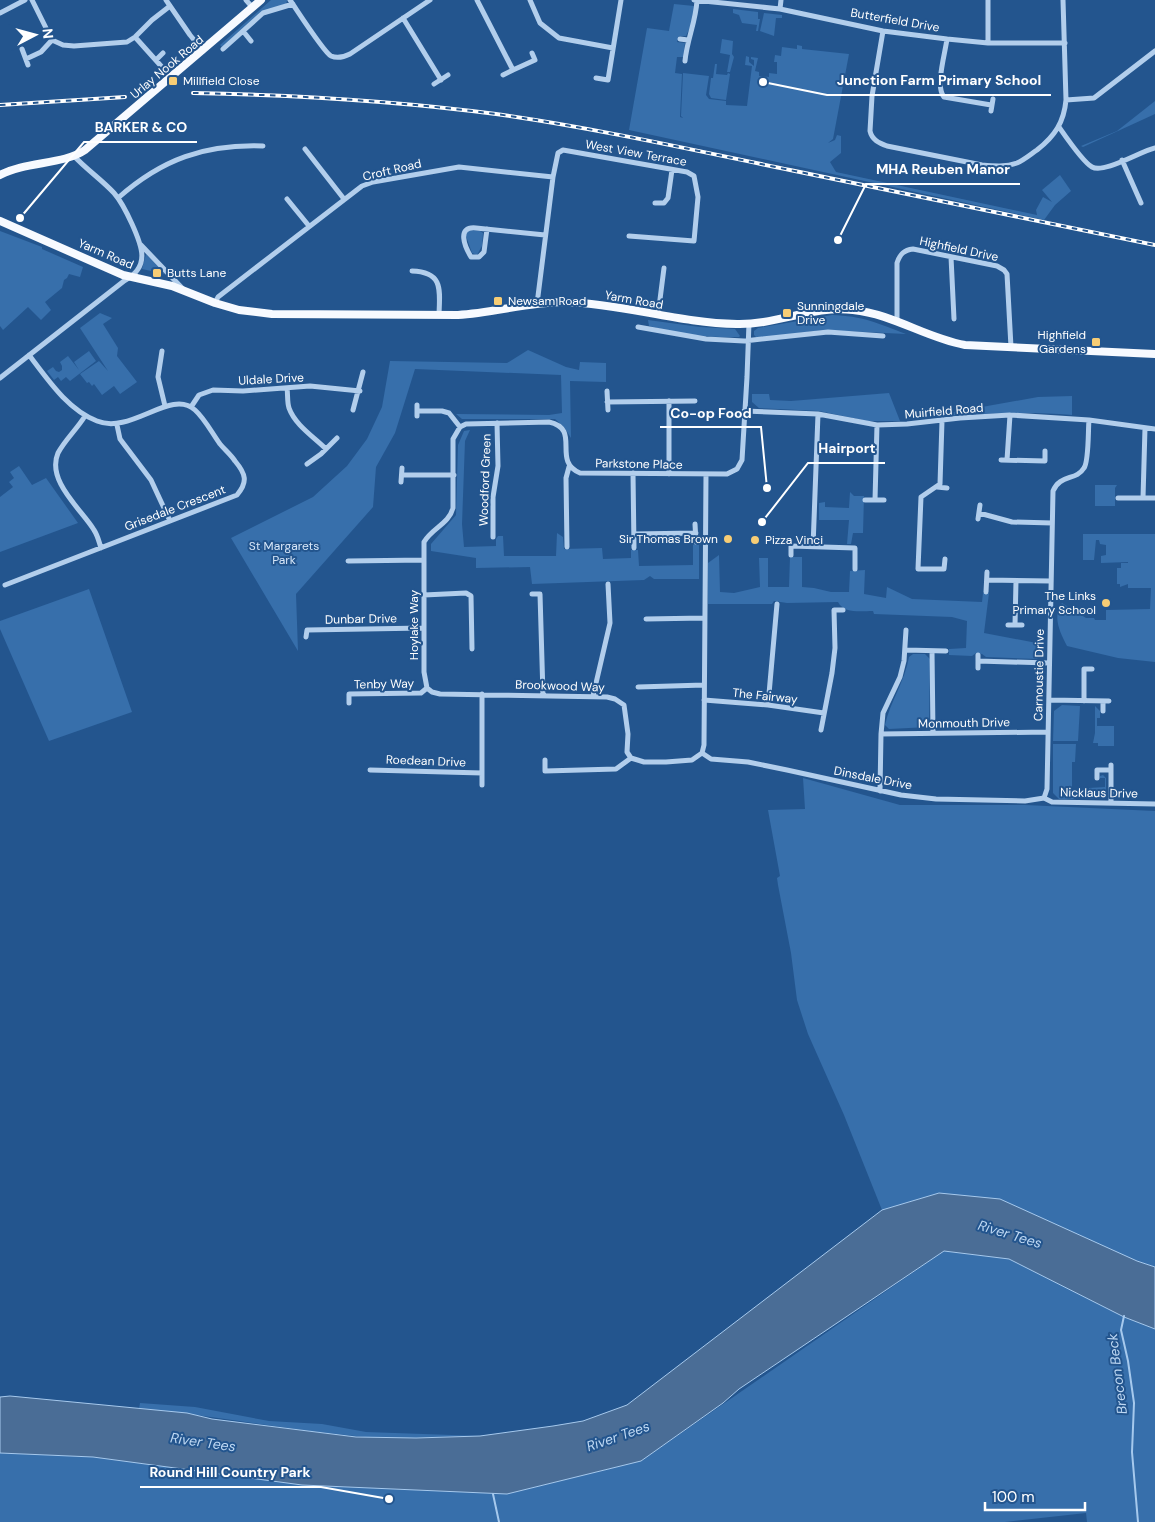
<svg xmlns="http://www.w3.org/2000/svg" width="1155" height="1522" font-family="'DM Sans',sans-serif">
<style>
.green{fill:#376fab}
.water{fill:#4a6d96;stroke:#a6c9ed}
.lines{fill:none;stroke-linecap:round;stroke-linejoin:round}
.stream{stroke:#a6c9ed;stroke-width:2}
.minor{stroke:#b2ceec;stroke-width:5}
.primary{stroke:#f7faff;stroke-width:8}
.rail-casing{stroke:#fff;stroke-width:4}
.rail{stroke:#23558e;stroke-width:2;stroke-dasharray:5.5;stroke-linecap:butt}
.poi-dot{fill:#f7cd75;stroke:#23558e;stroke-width:2}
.labels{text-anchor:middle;stroke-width:4;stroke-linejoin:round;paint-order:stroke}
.street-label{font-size:12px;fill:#fff;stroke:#23558e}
.poi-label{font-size:12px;fill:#fff;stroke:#23558e;text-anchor:start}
.park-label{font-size:12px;fill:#d7e7f9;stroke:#23558e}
.water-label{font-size:14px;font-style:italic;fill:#bed8f3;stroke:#23558e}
.leader{fill:none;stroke:#fff;stroke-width:2}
.callout-dot{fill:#fff;stroke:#23558e;stroke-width:2}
.callout-label{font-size:14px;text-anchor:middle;font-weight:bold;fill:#fff;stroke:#23558e;stroke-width:4;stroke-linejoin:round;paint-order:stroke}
</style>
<rect width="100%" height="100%" fill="#23558e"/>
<!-- green -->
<path class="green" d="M271,0H287V1L286,4L265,11L222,47L220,45Z
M674,4L694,6V19L686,36H679L677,42L685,43L683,57H677L675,73L682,74L680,117L683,118L681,116L683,73L709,76L706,95L709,99L726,101V105L747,106L752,66L745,65L746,56L749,57V62L754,66V60L751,59V57L758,58L755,71L759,72V76L769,77V73L777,74V62H774L775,55L781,56L782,47L797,49V45L802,46V49L849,54L833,139L828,143L835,140L837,135L841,136V153L830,162L836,172L1037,215L1036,210L1043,197L1052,202L1042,190L1060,175L1071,191L1055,205L1044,220L629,130L647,28L669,31Z
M733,9L758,12V19H760L758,31H756L757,25L742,23L739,15L733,13Z
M764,13L782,15V18H776L774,36L760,31Z
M722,39L733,41L732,54L734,57L730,72H727L730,55L720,53Z
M715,64H717L716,74L727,75L728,73L730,74L726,100L711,98L709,94L711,78H713Z
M1155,101V114L1083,147L1081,146L1117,131Z
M469,230L480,231L483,233L482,246L477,255L472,253L466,236V233Z
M0,231L42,247V249L83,267L80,277L69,274L67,278L64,280L62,288L45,302L51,310L41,320L28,307L3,330L0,326Z
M146,254L165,274L142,269Z
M100,313L112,318L103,324L118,348L117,356L137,382L120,394L114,386L102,395L94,384L92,386L89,382L87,383L80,374L99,361L108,371L80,328Z
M832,315C863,316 877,323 906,334L823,330L757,338L754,335V331L758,328Z
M648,320L700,327L735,329L740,336L739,337C709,338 679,334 649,326Z
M528,350L566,367L579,370L580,362L606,363V382L570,381L571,438L564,427L555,419H462L456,414L549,415L562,413L561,375L415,369L395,433L376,467L373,507L296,594L298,651L231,538L313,497L347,466L367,439L382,407L390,361L507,363Z
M89,351L96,361L70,381L66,377L61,381L58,377L54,380L47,371L53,367L56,371L59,372L62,370V366L60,362L68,356L79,370L74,362Z
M889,393L900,421H867L819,411L759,408L752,402V394H769L770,400L791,401Z
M1072,396V415C1023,411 975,414 926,417L1038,397Z
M470,430L465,441L462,524L464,547L496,546V539L498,536H503L504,556H556L557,533L563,537L564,549L602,548L603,559L631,558V550H638L639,566L693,565V544H699V579H654L650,576L644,580L532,584L530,567L476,568V558L431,551V544L456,515L458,445L464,431Z
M19,466L32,485L46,478L78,523L0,552V497L13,487L9,482L14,478L10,472Z
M1095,485H1117L1115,488V506H1095Z
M850,492L854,496H864L863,533H853L851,544H847L849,520H819V503L825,502V507L849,508Z
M1083,534H1155V662L1118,658L1067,646C1060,632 1052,617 1062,603L1086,618H1094L1095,620H1106V610L1150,609L1151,588H1128V584L1120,587V584H1117V568H1121V563H1128V562L1101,563V556L1106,555V545L1100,544L1099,540H1096L1094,560H1083Z
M719,555L720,592L734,593L760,587L759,558H768V587H789L790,557H802V587L814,588L831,592H849L850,571L865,570L864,594L886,598L887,587L912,599L982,602L983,593H989L984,633L1042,644L1044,654L1037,659L986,657L982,654L976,653L972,656L949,655V649L966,648L967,621L952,617L874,614L873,611C861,611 844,614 838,602L787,603L774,601L772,604H708V563Z
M89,589L132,712L49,741L0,629V621Z
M913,654H925L930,659L929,727L889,729L885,725C890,702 905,681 909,657Z
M1062,705L1080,706L1078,741H1053L1054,711Z
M1095,706L1100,711V718H1097V726H1114V746H1098V743H1093L1095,733Z
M1053,744H1076L1075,762H1072V791L1074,792V799H1059L1053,793Z
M1103,775L1106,778V796L1103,798L1089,799V788L1105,787V778H1100V776Z
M803,778L900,805H1025L1155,811V1267L939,1193L882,1210L844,1115L808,1034L797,1000L791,953L778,885L777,878L780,876L768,810L805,809Z
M944,1251L1009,1259L1124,1317L1155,1329V1522H1087L1086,1513L1005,1522H0V1453L93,1457L302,1485L507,1494L641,1461Z
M140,1403L195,1407L269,1421L322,1424L366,1432L480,1436C439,1436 396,1441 355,1436C282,1429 211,1415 139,1409Z"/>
<!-- water -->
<path class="water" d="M939,1193L1000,1199L1137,1261L1155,1267V1329L1124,1317L1009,1259L944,1251L739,1389L723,1403L641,1461L507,1494L302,1485L93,1457L0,1453V1397L10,1396L187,1413L212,1419L356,1437L416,1438L480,1436L553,1426L583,1421L627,1405L882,1210Z"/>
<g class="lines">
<!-- stream -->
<path class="stream" d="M1124,1316L1121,1330L1128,1361L1134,1403L1132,1452L1138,1522
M493,1494L499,1522"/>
<!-- minor -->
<path class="minor" d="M32,0L52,40L63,45L74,46L127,42L135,37L152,20L170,6
M166,0L190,35L203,51
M246,0L253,8
M290,0C297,10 323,51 331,56C338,59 344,57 350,54L430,0
M477,0L513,70L535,60L532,53
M530,0L540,23L559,38L613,48
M694,0L780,9L883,31L947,39L988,43H1065
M988,0V43
M780,9L781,0
M0,13L25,0
M403,18L441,80
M243,31L251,41
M883,31L872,96L870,131C872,140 879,143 887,146L982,165C994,166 1006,167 1017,163C1024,160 1031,154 1037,150C1055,136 1064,122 1066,100L1063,0
M135,37L161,66
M680,39L688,40
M947,39C945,54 935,87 944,97L991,105
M22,49L28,65
M223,49L263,13L293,4
M26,59L41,52L52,40
M156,60L163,53
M685,61C687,39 696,22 697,0
M503,75L513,70
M596,78L608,80L621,0
M434,84L448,75
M1066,100L1094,98L1155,51
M991,111L993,99
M1059,127C1066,137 1083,162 1092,167C1104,174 1141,151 1155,148
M305,149L344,199
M1122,160L1141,203
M118,198C162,159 205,144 263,146
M287,199L309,226
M655,203H664L668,198L672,170
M487,229L484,252L479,257H471C465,247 456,226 476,228L545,235
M141,245L183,289
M951,257L954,319
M412,271C443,272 440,289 439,314
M215,303L218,297L349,196L362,186L373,182L459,167L553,177
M537,304L553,177L558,153L563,150L687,172L694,176L698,197L694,241L629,236
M658,315L664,268
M897,322V263C900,254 904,250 913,249L997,266L1004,270L1007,274L1011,347
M638,327L706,339L744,341L828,332L883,336
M162,351L158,377L165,406
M0,378L124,281C151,267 142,246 132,224C127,213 122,202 114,193C102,180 86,169 74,156
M287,388C288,395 287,402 289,408C295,425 314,437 326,449
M607,391L608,410
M607,402L695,401
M417,405V416
M191,407L199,395L213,390L243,391L310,386L360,391
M353,410L363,372
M417,411H442L449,413L460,427
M744,411L818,414L877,425L907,424L960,418L1010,415L1089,420L1155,429
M85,416C77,429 65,440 58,453C46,481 82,510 94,530C98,536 99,542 101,548
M942,421L940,484L921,497L918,569H944L945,559
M117,425L120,439L151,480L170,521
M877,425L875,500H884
M1001,460L1045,461V451
M1007,460L1010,415
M307,464L321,454L337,438
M633,473L634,548
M669,474V401
M402,475H454
M401,482L402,468
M937,487L947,488
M1118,498H1155
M1143,498L1145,428
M865,500H875
M979,513L1012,522L1052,523
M978,519L980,505
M695,524L696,542
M634,534L696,533
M493,537V497L498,466L497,423
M567,547L566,478L569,467
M813,547L818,414
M791,555V546L855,548V569
M348,561L424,560
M987,580L1050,581
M5,585L237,495C248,482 246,474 235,461C231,455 225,450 220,444C212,433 205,419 195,410C171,388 131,435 97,421C68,410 48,380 29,355
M986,592L987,572
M532,594H540L543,695
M424,595L466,593L471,596L472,649
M646,619L704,618
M1008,625H1022
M1015,625L1016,581
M306,637L307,630L424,628
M906,650L946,651
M932,651L933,733
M978,661L1049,663
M978,668V655
M638,687L704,685
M427,688L424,672V542C432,528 449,524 453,508V439L460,427L466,424L549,422C582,429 551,461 580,473L727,474L737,469L742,460L747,377L749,323
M427,688L432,692L440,694L607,697L615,699L624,705L628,734L627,752L631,758L644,762H666L692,760L702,753
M593,696L610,623L608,584
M704,700L768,705L824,713
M1049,700L1109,701
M1084,701V669H1092
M349,703V694L421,693L427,688
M768,705L777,604
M1103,711V701
M821,730L832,673L835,648L834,610H843
M881,734L1048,732
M702,753L711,759L748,762L787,770L901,795L936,799L1025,801L1044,798
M702,753L704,745L706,475
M545,760V771L616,769L631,758
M370,770L482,773
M1097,778V770H1111
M482,785V694
M880,791L881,734L883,713L900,677L904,661L906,630
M1044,798L1047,789L1053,491C1060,474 1076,481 1084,468C1089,461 1088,430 1089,420
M1044,798L1052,802L1155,804
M1111,803V765"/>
<!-- primary -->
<path class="primary" d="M0,175C26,161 63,165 85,150L261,0
M0,221L123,275L172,286L215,303L239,310L272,314L458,315C494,313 533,301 567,302C624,304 679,323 737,324C776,325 814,305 853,310C893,314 926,338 965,345L1155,354"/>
<!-- rail casing -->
<g class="rail-casing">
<path id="rail" d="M193,93C295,95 396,101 496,114C595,128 693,150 790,170C912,195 1033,220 1155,245
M0,105L125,97"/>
</g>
<!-- rail -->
<use href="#rail" class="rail"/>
</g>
<!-- markers -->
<g class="poi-dot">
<rect x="168" y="76" width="10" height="10" rx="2.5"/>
<rect x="152" y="268" width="10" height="10" rx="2.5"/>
<rect x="493" y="296" width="10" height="10" rx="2.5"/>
<rect x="782" y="308" width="10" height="10" rx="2.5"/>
<rect x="1091" y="337" width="10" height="10" rx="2.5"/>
<circle cx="728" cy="539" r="5"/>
<circle cx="755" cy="540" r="5"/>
<circle cx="1106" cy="603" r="5"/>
</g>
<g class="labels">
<!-- street labels -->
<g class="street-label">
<text transform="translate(895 20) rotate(10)" y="4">Butterfield Drive</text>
<text transform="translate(167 67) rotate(-40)" y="4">Urlay Nook Road</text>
<text transform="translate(636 153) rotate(10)" y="4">West View Terrace</text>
<text transform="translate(392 170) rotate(-13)" y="4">Croft Road</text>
<text transform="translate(959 249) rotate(12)" y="4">Highfield Drive</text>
<text transform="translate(106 254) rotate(23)" y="4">Yarm Road</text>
<text transform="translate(634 300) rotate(10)" y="4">Yarm Road</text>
<text transform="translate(271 379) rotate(-3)" y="4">Uldale Drive</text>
<text transform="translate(944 411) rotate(-5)" y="4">Muirfield Road</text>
<text transform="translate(639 464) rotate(1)" y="4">Parkstone Place</text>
<text transform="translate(485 480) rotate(-88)" y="4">Woodford Green</text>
<text transform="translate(175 508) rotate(-21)" y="4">Grisedale Crescent</text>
<text transform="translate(361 619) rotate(-1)" y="4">Dunbar Drive</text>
<text transform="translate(414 625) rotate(-90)" y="4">Hoylake Way</text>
<text transform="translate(1039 675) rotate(-89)" y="4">Carnoustie Drive</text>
<text transform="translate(384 684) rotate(-1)" y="4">Tenby Way</text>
<text transform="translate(560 686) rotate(2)" y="4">Brookwood Way</text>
<text transform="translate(765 696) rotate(6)" y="4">The Fairway</text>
<text transform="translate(964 723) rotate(-1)" y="4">Monmouth Drive</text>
<text transform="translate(426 761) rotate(2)" y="4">Roedean Drive</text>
<text transform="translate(873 778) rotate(11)" y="4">Dinsdale Drive</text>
<text transform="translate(1099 793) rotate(1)" y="4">Nicklaus Drive</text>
</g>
<!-- poi labels -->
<g class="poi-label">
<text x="183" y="85">Millfield Close</text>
<text x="167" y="277">Butts Lane</text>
<text x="508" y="305">Newsam Road</text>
<text x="797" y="310">Sunningdale<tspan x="797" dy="14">Drive</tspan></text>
<text x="1086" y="339" text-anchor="end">Highfield<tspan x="1086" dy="14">Gardens</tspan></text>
<text x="718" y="543" text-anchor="end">Sir Thomas Brown</text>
<text x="765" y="544">Pizza Vinci</text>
<text x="1096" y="600" text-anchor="end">The Links<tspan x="1096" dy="14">Primary School</tspan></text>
</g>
<!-- park labels -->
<g class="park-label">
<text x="284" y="550">St Margarets<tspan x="284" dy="14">Park</tspan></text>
</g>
<!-- water labels -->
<g class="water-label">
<text transform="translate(1010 1234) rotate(17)" y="5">River Tees</text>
<text transform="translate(1117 1374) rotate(-97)" y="5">Brecon Beck</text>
<text transform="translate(618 1436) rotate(-19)" y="5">River Tees</text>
<text transform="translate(203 1442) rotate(8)" y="5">River Tees</text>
</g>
</g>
<!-- callouts -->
<path class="leader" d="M763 82L827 95H1051M20 218L84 142H197M838 240L866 184H1020M767 488L761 427H660M762 522L808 463H885M389 1499L321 1487H140"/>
<g class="callout-dot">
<circle cx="763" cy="82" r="5"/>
<circle cx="20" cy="218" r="5"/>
<circle cx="838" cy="240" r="5"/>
<circle cx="767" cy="488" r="5"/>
<circle cx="762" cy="522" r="5"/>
<circle cx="389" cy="1499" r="5"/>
</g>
<g class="callout-label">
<text x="939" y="85">Junction Farm Primary School</text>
<text x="141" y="132">BARKER &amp; CO</text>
<text x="943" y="174">MHA Reuben Manor</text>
<text x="711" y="418">Co-op Food</text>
<text x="847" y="453">Hairport</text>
<text x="230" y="1477">Round Hill Country Park</text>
</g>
<!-- north arrow -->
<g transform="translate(35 35) rotate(84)" stroke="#23558e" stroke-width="4" paint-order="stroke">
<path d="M0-4L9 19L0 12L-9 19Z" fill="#ffffff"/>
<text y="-8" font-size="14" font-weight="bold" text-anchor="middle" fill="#ffffff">N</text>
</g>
<!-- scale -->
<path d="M985 1502v8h100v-8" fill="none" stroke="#ffffff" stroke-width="2.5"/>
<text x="992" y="1502" font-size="15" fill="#ffffff" stroke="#23558e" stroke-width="4" paint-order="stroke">100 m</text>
</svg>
